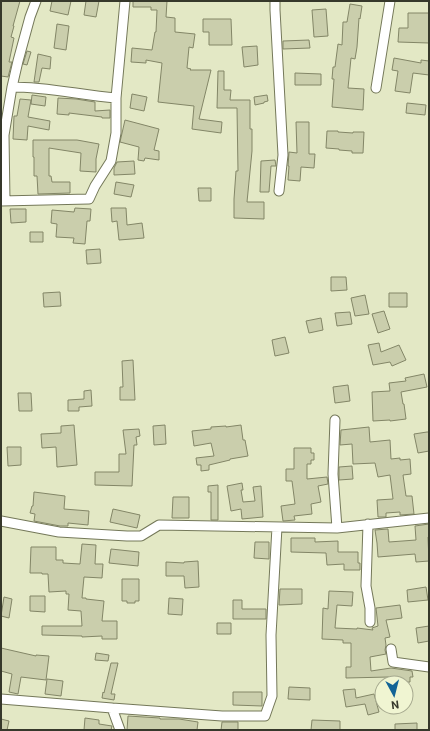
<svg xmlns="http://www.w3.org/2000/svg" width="430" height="731" font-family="Roboto,sans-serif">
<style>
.building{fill:#caceac;stroke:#838667}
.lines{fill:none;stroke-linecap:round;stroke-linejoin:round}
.street-casing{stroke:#747859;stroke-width:11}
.street{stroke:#fff;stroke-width:9}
</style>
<rect width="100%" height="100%" fill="#e3e8c5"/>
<!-- building -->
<path class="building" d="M1,1H20L13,26H14L11,37L14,38L9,62H12L8,77L1,76Z
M52,1H71L68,15L50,11Z
M86,1H99L96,17L84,15Z
M133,1H167L166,17L175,18V32L195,34L193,48L189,47L187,68L191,69L190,70H211L199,119L222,122L221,133L192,129L194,106L158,102L162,63L146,60V63L131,62L132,48L152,50L155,32H156L157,10H151V7H133Z
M350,4L362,6L360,19L359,18L357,47L355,59L351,58L348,88L364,89L363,110L332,107L334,79H332L333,67H335L338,44L342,45L343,22H347Z
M326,9L328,36L314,37L312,10Z
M408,13H429V43L398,42L399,28H408Z
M203,19H231L232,45H209V32H203Z
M57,24L69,26L66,50L54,48Z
M309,40L310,48L283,49V41Z
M257,46L258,65L244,67L242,47Z
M27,51L31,52L27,65L23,64Z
M38,54L51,57L50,69L42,68L39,82H34Z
M394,58L421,63V60L429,61V75L413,73L410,93L395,91L398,71L392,70Z
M218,71H224V90H231L230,100H250V129H252V151L247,202H264V219L234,218V199L236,171H238L237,108H217Z
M295,73L321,74V85H295Z
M132,94L147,97L144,111L130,108Z
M32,95L46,97L45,106L31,104Z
M267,95L268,101L264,102V103L255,105L254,97Z
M58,98L76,99L95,102V111L110,110V118H102V117L69,113V115L57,114Z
M20,99L31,100L28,117L50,121L49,130L28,126L27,140L13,139L14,116H17Z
M407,103L426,105L425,115L406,113Z
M125,120L159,129L154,150L159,151V160L145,158L144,161L138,160L139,147L120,142Z
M296,122H309V154H315L314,168L301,167L300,181L288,180L289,166H288L289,152L297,153Z
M327,131H338V132L353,133V132H364L363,153H352V151L339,150V149L326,148Z
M33,140H77L99,144L96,159V172L80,171L81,153L49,148V176H51L52,182H70V193L38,194L37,176H34V157H33Z
M275,160L276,166H271L269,192H260L261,161Z
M134,161L135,174L114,175V168L117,162Z
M116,182L134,185L131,197L114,194Z
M198,188H211V201H199Z
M75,208L91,209L90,221H87L85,244L73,243L74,238L56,237L57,224L51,223L52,210L74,212Z
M111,208H126L127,225L142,223L144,238L119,240L117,221L112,222Z
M10,209H26V222L11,223Z
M30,232H43V242H30Z
M100,249L101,263L87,264L86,250Z
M331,277H346L347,290L331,291Z
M60,292L61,306L44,307L43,293Z
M389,293H407V307H389Z
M365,295L369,314L355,316L351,298Z
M384,311L390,329L378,333L372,314Z
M350,312L352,324L337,326L335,313Z
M321,318L323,330L309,333L306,321Z
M285,337L289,353L275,356L272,340Z
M379,343L381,352L399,345L406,360L392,366L390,362L373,365L368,345Z
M133,360L135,400H120V387H123L122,361Z
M424,374L427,387L401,392L403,404H404L406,419L390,421V420L373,421L372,392L390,391L389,383L406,381L405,378Z
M348,385L350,401L335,403L333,387Z
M91,390L92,406L79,407V411H68V400L84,399V391Z
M18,393H31L32,411H19Z
M74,425L77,465L57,467L56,447L42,448L41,434L61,433V426Z
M165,425L166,444L154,445L153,426Z
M241,425L243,440H245L248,456L230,459V460L209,465V470L201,471V465H197L196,458L214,456L211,443L194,446L192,431L211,429V427L226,426V427Z
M369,427L370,442L390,440L391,459L400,458V460L410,459L411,474L403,475L406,496H412L414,514L400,515V512L386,513V517H378L377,500L393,499L390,475L378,477L375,463L353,464L352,444L340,445L341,430Z
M139,429L140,436L136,437L137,445H134L132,486L95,485V472H119V454H126L123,430Z
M427,432H429V451L418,453L414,434Z
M7,447H21V465L8,466Z
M294,448H311V453H314V460H311V464H307V479L327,477L328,484L318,486L321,502L311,504L312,514L294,516L295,520L283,521L281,506L295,504L292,481H286V469H294Z
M352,466L353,479L339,480V467Z
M242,483L243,490H241L243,502L255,501L253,487L261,486L263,517L242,519L241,509L231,511L227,486Z
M218,485V520H211V492H208V486Z
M34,492L65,496L64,509L89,511L88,525L68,523V526H60L34,521L35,514L30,513L32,506H33Z
M173,497H189V518H172Z
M113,509L140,515L137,528L110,522Z
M429,524V537H428L429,561L416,562L415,554L378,557L377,543L375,530L388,529L389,542L416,540L415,526Z
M291,538H315V542L338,541V552H358V563H360V570H344V564L327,565L326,553L291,552Z
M255,542H269V559L254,558Z
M82,544L96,545L95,564H103L102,578L84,577L82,598H86V599L104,601L102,621H117V639H102V636L82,637V636L42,635V626H82L81,611L68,610L69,594H66V591L49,592L48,574H42V573H30L31,547H56V560H63V563L80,564Z
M111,549L139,552L138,566L109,563Z
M198,561L199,587L185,588L184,576H166V562L184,563V562Z
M122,579H139V601H135V603H127V601H122Z
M426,587L428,600L408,602L407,590Z
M280,589H302V604L279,605Z
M329,591L353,592L352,606L337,605L335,628L357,629V628L373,630L372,628L378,626L376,608L400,605L402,618L386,620L390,637L385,638L386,645L385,650L386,654L370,657L371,671L391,668L412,671L413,677H410V682L396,683L395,681L389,682V677L346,678V667H351V643H343V640L322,639L323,608L328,609Z
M30,596H45V612L30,611Z
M4,597L12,599L9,618L1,616Z
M169,598L183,599L182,615L168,614Z
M233,600H242V609H266V619H233Z
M217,623H231V634H217Z
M429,626V641L418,643L416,628Z
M1,648L36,656V655L49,656L46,680L21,677L18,694L9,692L12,674L1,671Z
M96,653L109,655L108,661L95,660Z
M111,663H118L111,694H115L114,700L102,698L103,692L104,693Z
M47,679L63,681L61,696L45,694Z
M289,687L310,688V700L288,699Z
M355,689L356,698L374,694L379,712L368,715L365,704L346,707L343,690Z
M233,692H262V706L233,705Z
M128,716L160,718V719H179L198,722L197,730H127Z
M85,718L99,720V724L112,726L111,730H84Z
M1,719L9,721L7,730H1Z
M312,720L340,721V730H311Z
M222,722H238V730H221Z
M417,723V730H395V724Z"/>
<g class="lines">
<!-- street casing -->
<g class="street-casing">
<path id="street" d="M275,1V10L283,155L279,191
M12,87C47,87 81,95 116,98
M376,88L390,1
M1,201L89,199L95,186L111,161L116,133V98L125,1
M5,201L4,135L12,87L18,61L30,17L36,1
M335,420L333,474L337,528
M1,521L59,532L127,536H141L159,525L337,528L429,518
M368,524L366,586L370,608V622
M391,649L393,662L429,667
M1,699L112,708L120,730
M112,708L222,716H265L272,696L271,635L277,527"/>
</g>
<!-- street -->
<use href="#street" class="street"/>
</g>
<!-- border -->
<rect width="430" height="731" fill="none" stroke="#36382b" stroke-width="4"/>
<!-- north arrow -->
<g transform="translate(394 695) rotate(173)"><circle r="19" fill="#f0f5d2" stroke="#a6a98f"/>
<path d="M0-3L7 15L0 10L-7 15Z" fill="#126496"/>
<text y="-6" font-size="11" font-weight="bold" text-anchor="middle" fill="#36382b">N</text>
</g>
</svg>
